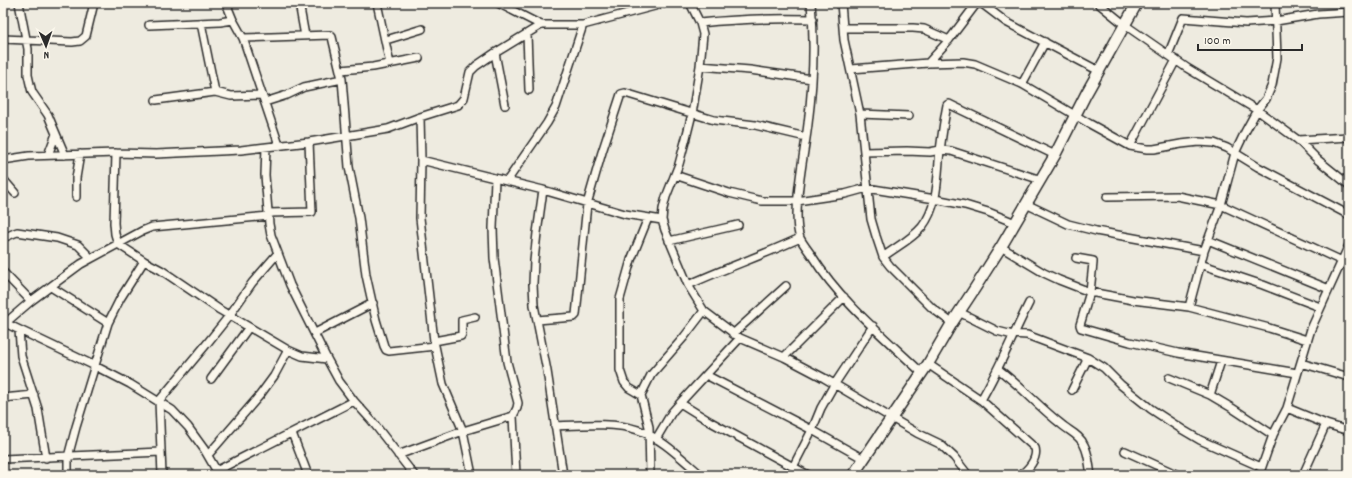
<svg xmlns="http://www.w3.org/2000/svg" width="1352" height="478" font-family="Dekko,sans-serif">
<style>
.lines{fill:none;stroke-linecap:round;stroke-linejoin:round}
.street-casing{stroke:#2b2b2b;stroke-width:10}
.secondary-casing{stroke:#2b2b2b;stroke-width:13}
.street{stroke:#fbf7ec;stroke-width:7}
.secondary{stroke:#fbf7ec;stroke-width:10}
</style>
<rect width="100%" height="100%" fill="#eeebe0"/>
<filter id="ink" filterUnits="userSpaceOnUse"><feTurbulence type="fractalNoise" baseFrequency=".025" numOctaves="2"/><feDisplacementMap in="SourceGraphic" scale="8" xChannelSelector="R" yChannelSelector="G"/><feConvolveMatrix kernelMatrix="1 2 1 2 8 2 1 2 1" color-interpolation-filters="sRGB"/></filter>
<g filter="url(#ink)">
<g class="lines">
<!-- street casing -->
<g class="street-casing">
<path id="street" d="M19,3L28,49V75L30,84L32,92L48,115L65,155
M226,3L233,20L243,38L279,145
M299,3L305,36
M377,3L390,64
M498,3L541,25H583L666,3
M690,3L700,23L703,34L700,66L692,114L686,138L679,164L666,197L663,209L662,220L665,230L688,285L704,311L740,338L784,357L824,378L917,433L940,444L954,457L968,475
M811,3C815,43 813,84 808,124C805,151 791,213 800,238C803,244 808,250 812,256C840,301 883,336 921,372
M841,3L844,40L860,114L871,219L876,236L883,257L890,266L932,308L952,323
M981,3L1006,22L1099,71
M1098,3L1125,25L1187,68L1257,110L1298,140L1318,160L1349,185
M201,23L215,92L231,96L262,95
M700,23C738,19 775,18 813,19
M149,25L220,22L233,20
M843,28H913L924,29L949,40
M527,34L529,90
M243,38L330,35L332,37L342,79L349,167L359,218L366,275L376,320L384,346L386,350L389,351L435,346
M3,39L72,42L80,41L86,36L94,3
M386,40L422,29
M495,53L505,105
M1168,55L1183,18L1246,23L1276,21L1318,14L1349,12
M928,63L949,40L977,3
M700,66L750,70L812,79
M851,69L928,63L963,62L975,64L1022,84L1090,124L1130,146L1147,149H1154L1181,144L1199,142L1214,143L1227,148L1258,167L1349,215
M341,70L373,67L419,58
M1022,84L1045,42
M156,100L215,92
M265,102L287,95L304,87L342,79
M860,114L909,116
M420,117L421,160L420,218L434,341L443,384L463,431L472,475
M1298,140L1349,137
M1130,146L1176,60
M266,147L265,175L269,224L271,235L290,285L327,359L339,381L354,401L372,421L414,475
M864,152L907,151L930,152L940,150L951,151L1041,180
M116,153L114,223L115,234L118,244L144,261L161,270L220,310L288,350L302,356L327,359
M48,155L56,134
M3,160L29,156L116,153L156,154L241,150L309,142L388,129L420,117L458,105L464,98L470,72L476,66L495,53L541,25
M421,160L543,190L625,214L662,220
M675,175L729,193L762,201H797L845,194L867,188L935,199L965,205L988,212L1015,223
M3,179L15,193
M495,179L493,228L494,258L507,362L518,403L517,408L513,416L516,475
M507,181L547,123L556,107L583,25
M543,190L537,233L534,261L533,284L534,305L547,371L563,475
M76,197V178L80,154
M1107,197L1177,196L1221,205L1342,261
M1026,204L1068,224L1096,231L1204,251
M268,213L312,212L309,142
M3,238L17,232L57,238L78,245L91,258
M1208,240L1329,289
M669,241L738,225
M1001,247L1044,273L1059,280L1090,292L1133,300L1189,307L1269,328L1307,340
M883,257C896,247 912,239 922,227C939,205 937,176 940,151C942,135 944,120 947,105L949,104L953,106L1055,155
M1076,258L1093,261V263L1090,292L1080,325L1081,328L1130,342L1178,353L1297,373
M1200,264L1263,285L1320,307
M3,272L31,301
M688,285C725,268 764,255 800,238
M51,287L108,323
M1189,307L1204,251L1221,205L1235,153L1245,132L1257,110L1266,99L1272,85L1277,58L1275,3
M959,312L997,331L1009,334L1027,335L1088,358L1104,368L1121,385L1151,409L1183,430L1200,440L1261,467
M537,320L574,317L576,315L587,204L602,152L621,94L625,93L714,120L755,125L806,137
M5,323L95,366L130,384L172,410L188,427L204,449L219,475
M3,325L31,301L81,264L142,231L152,227L269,216
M19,330L21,356L38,409L46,458
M315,333L373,303
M733,334L786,286
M434,341L461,336L462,334V320L475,317
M784,357L844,297
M1301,363L1349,377
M928,364L981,400L1035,448C1038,458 1028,471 1019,475
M998,369C1021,386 1039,407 1061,424C1069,431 1080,435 1084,445C1089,454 1089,465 1091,475
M706,375L812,430L864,459
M1169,378L1210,395L1232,408L1273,435
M211,379L249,327
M1072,390L1088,358
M641,395L629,388L624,382L620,370V299L631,260L648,218
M1210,395L1221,361
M3,398L34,395
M981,400C999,369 1013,335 1029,303
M680,403L709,421L808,475
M1287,408L1326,424L1349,431
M555,426C580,425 615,422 638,430C662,438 682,459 701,475
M292,433L308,475
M656,439L672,412L680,403L740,338
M1125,451L1178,475
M208,455L260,395L274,376L288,350
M398,455L463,431L513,416
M3,459L161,452
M793,467L812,430L821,408L834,385L873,326
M216,471L354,401
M68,475V457L76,427L108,323L120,299L144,261
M162,475L159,401L205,346L229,316L252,283L278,253
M650,475L649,427L641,395L651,375L684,337L704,311
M1259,475L1273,435L1287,408L1311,329L1349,245
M1303,475L1326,424"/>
</g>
<!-- secondary casing -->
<g class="secondary-casing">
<path id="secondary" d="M853,475L928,364L952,323L975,288L1001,247L1055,155L1086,94L1137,3"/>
</g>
<!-- street -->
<use href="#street" class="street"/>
<!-- secondary -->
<use href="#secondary" class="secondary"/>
</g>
</g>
<!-- margin -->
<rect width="1352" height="478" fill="none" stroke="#fbf7ec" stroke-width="16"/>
<rect x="8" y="8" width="1336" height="462" fill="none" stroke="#2b2b2b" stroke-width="1.5" filter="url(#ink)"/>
<!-- north arrow -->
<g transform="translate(46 46) rotate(178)" stroke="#fbf7ec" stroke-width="3" paint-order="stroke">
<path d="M0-3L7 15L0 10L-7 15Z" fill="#2b2b2b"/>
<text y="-6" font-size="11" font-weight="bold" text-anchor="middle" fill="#2b2b2b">N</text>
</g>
<!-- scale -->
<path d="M1198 44v6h104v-6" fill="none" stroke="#2b2b2b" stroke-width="2"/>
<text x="1204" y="44" font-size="12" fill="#2b2b2b" stroke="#fbf7ec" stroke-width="3" paint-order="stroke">100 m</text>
</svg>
